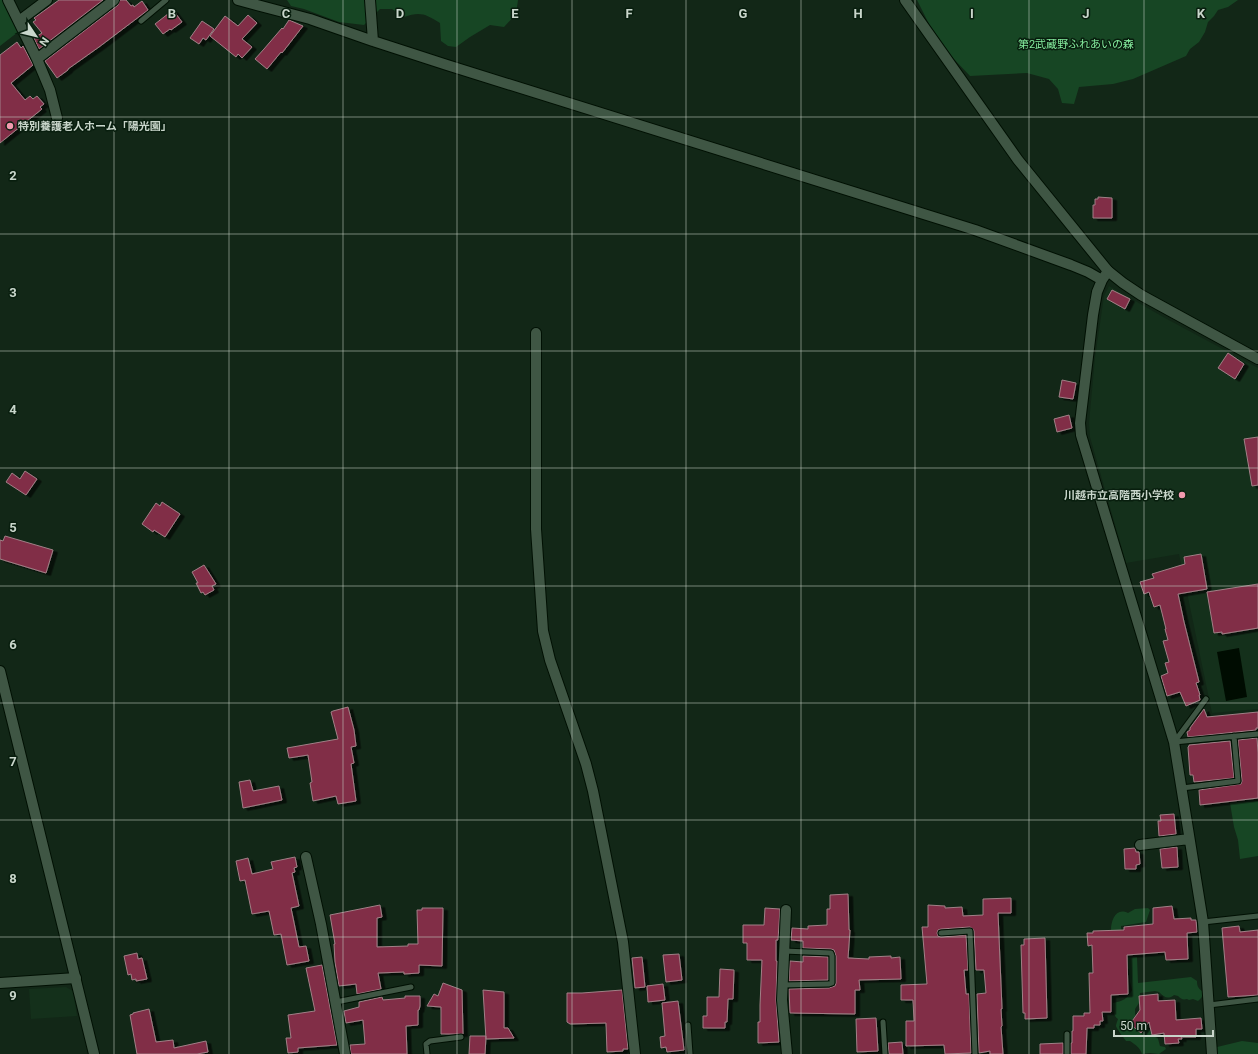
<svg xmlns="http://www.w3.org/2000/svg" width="1258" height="1054" font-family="Roboto,'Noto Sans JP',sans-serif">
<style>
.built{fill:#14301b}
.green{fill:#174624}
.water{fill:#000c01}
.building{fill:#812e47;stroke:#a18087;filter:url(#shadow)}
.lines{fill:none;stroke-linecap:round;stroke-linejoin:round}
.service-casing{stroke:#001003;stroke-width:7}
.minor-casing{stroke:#001003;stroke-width:12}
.tertiary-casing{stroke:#001003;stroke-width:12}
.service{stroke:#3f5644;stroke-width:5}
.minor{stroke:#3f5644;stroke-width:10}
.tertiary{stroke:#3f5644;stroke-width:10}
.grid{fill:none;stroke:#c9d6cb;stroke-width:1;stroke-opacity:0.55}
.poi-dot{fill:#f29aaf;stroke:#081e0e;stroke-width:1.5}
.labels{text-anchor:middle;stroke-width:3;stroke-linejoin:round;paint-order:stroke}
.park-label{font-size:11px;fill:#86ee9f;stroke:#081e0e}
.poi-label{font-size:11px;font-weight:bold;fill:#c9d6cb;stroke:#081e0e;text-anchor:start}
.grid-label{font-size:13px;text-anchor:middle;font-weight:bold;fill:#c9d6cb;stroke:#081e0e;stroke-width:3;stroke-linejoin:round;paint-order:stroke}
</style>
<defs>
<filter id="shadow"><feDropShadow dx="4.5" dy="2.5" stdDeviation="0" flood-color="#0009"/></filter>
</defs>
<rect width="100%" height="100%" fill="#122717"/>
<!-- built -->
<path class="built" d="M1109,286L1165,318L1258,368V709L1212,713L1179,554L1126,563L1090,437L1089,423L1095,358L1104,296Z
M66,987L73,991L77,1016L31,1019L29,989Z"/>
<!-- green -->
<path class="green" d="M0,0H3L18,32L0,46Z
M287,0H518L516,14L504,27L490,25L470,37L456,47L448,46L441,41L440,23C426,14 420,11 404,17L392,9H380L364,25L339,22L304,9L291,6Z
M917,0H1238L1228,7L1218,10L1214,16L1208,22L1205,32L1199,42L1190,49L1186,56L1133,79L1113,84L1079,87L1074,104L1062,103L1058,89L1049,79L1027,73L970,76L952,57L930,26Z
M1258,801V856L1240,859L1238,840L1234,827L1230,803Z
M1148,908L1150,910L1146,922L1121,926L1123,958L1137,957L1138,983L1191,977L1197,981C1197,986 1198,988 1202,991C1203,996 1202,998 1198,1001L1193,999L1189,1000L1187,999C1183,1000 1181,999 1178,996L1174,995C1168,1000 1164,997 1159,992L1155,991L1140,993L1139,1003L1135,1009V1016L1130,1023L1142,1033L1146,1029H1149L1152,1035H1157L1160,1046L1165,1047L1166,1049L1159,1054L1150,1053L1142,1054C1140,1048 1136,1045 1130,1041H1126C1124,1038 1116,1028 1116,1026C1116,1024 1117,1022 1118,1019C1113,1016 1113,1009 1113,1003C1122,1001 1128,999 1132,990L1130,982L1129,969L1123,967L1114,932L1111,930C1111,920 1116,907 1128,913L1135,909Z
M1242,1041L1258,1043V1054H1216L1217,1047Z"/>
<!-- water -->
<path class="water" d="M1239,648L1247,697L1226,701L1217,652Z"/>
<!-- building -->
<path class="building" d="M59,0H103L39,49L34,38L42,33L33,22L36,20L34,18Z
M120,0H126L131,6L133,5L134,7L142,1L148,10L99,47L68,69V70L57,78L45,61L118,5Z
M173,10L182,22L171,30L170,29L163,34L155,24Z
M248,15L257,23L242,39L252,47L242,58L238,54L236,57L210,36L225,16L238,26Z
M289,20L303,26L282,53L281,52L267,69L255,59L264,49L282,28L283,29Z
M202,21L214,29L206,40L203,38L199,44L190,38Z
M17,42L21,48L23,46L33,65L11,83L25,100L30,96L33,99L37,96L44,104L40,107L42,109L0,143V55Z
M1098,197L1112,198V218H1093V205H1095V199H1098Z
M1112,290L1130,299L1125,309L1107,299Z
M1228,353L1244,364L1235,379L1218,368Z
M1062,380L1076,383L1073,399L1059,397Z
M1069,415L1072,428L1057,432L1054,419Z
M1258,437V485L1252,486L1244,439Z
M25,471L37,479L26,495L6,482L12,473L20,479Z
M162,502L180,514L165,537L154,530L153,532L142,524L156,503L160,506Z
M5,536L53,550L46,573L0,559V540L3,541Z
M1201,554L1207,589L1178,594L1184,622L1199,682L1196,683L1200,695H1199L1200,700L1186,706L1180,692L1167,696L1161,676L1168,673L1165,663L1169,662L1163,641L1168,640L1165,629H1166L1160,605L1154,607L1149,592L1144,594L1140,582L1154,578L1152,574L1185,564L1184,557Z
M204,565L216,584L212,586L214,590L205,595L203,592L201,593L196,583H198L192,572Z
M1258,584V628L1222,634V632L1214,633L1207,592Z
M348,707L354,730L356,746L351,747L354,763L351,764L356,801L338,804L336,796L313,801L310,783L312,782L308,755L289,758L287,748L338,739L331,712L333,711Z
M1204,709L1207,717L1258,712V728H1256V730L1188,737L1187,732L1190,730V728Z
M1257,738L1258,753V798L1200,805L1199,790L1241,784L1242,781L1238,740Z
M1230,741L1234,778L1194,782L1193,775H1190L1188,747L1189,746V745Z
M250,780L253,791L279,786L282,800L243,808L239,782Z
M1174,814L1176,834L1159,836L1158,821H1161L1160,815Z
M1177,847L1178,867L1162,868L1160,849Z
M1135,848L1136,852H1139L1140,864L1136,865V869H1125L1124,849Z
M295,857L297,867L294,868L295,872L292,873L299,906L291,908L299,947L306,946L309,961L287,965L281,934L274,935L269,911L252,914L245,880L240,881L236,861L248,858L252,874L273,869L271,862Z
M848,894L849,930H850L848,958L869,959V957L891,956V958L900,957L901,979L859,980L860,990H855V1014L790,1013L789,989L829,988L835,986L836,983V956L834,950L831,949L803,948V941L791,940L792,928L808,929V926L827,925V909H830V895Z
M1011,898V913H998L1002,1009H1001L1002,1026L1001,1027L1003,1054H990V1051L979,1053L977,994L986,993L984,970H976L974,931L973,929L970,927L941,929L938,930L937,933L938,936L941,937L966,935L968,970H964L966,994H969L971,1053L945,1054L944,1045L906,1046V1021H914L913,1000H901V985L927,984L922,927H928V905L945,906V908L962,907L963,916L983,915V899Z
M380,905L382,917L377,918V947L408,946V944H418L417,910H422V908H443L442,966L419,965V973L404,974V972L378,973L381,989L357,994L356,984L339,986L335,962L334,944H335L330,915Z
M1172,906L1174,919L1191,918V920H1196L1197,932L1187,933L1188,959L1166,960L1165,952L1127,955L1128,994L1111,995V1012H1102L1103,1021H1100V1025H1094V1028H1087L1086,1054H1071V1043H1072V1031H1073V1016H1084V1013H1090L1089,973H1093L1092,945L1088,946L1087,933H1093V931L1124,930V927L1153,924V908Z
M765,908L780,909L778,940H776V961H777L776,1000L779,1042L758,1043V1022H760V1005L762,960H747V943H743V925H764Z
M1239,926L1240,932L1258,930V995L1228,997L1222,928Z
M1045,938L1047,1018L1025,1019V1013H1023L1021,945H1024V939Z
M137,953L138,959L142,958L147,979L136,981V979L132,980L131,974L128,975L124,956Z
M679,954L682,980L666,982L663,955Z
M803,956L828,957V980L789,981L790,961L803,962Z
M642,957L645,987L635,988L632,958Z
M322,965L337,1045L298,1048V1052L288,1053L286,1038H291L288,1015L315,1011L306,968Z
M720,969L734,970L733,999H728L727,1022H725V1028H703V1016H707V997H719Z
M443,983L462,990L463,1034H441V1007L427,1006L434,994L438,996Z
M663,984L665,1000L648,1002L647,986Z
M483,990L504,992V1028H508L514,1038L486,1039Z
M622,990L628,1049H623V1051L607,1052L606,1023L570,1024L567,1022V993H582Z
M1158,994V1001L1175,1000L1176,1020L1201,1018L1202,1029H1196V1037H1181L1182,1039H1178L1179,1043L1165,1044L1164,1033L1152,1035L1149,1022L1141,1033L1130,1024L1140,1010L1139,996Z
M405,996H420V1006L419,1010H418V1025L406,1026L407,1054H351L350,1045L365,1044L363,1020L346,1023L344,1011L359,1007V1002L382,997L383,1000L405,998Z
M678,1001L684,1050L667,1052L666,1047L661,1048L660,1037L665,1036L662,1003Z
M149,1009L156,1042L173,1040L174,1048L206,1041L208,1052L197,1054H137L130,1015L133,1014V1013Z
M876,1018L878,1051L857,1052L856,1019Z
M470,1036H486L485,1054H469Z
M902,1042L903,1054H889L888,1043Z
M1063,1043V1054H1040V1044Z"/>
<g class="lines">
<!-- service casing -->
<g class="service-casing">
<path id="service" d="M141,21L166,0
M1175,741L1206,699
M1174,742L1258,734
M1182,788L1238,781L1234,736
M1203,922L1258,916
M941,933L970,931L975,1054
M782,985L829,984L832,983V956L831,953L784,951
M336,1002L411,987
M1209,1005L1258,999
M883,1022L885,1054
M688,1025L690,1054
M427,1054L426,1044L430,1041L461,1037
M1067,1054V1034"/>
</g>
<!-- minor casing -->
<g class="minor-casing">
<path id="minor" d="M8,0L37,59L50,90L57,118
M238,0L310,19L373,41L447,65L975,230L1071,265L1088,272L1102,280L1108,271
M370,0L373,41
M19,21L47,0
M37,59L114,0
M1102,280L1097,292L1093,315L1080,423L1081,435L1174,742L1203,922L1212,1054
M536,333V529L543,631L550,660L586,764L593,791L623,942L635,1054
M1140,845L1189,839
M306,857L321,924L345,1054
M786,910L782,1000L787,1054
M0,983L76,978"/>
</g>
<!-- tertiary casing -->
<g class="tertiary-casing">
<path id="tertiary" d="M905,0L1018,160L1108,271L1123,283L1141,295L1258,359
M0,671L94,1054"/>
</g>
<!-- service -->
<use href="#service" class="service"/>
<!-- minor -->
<use href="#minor" class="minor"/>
<!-- tertiary -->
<use href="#tertiary" class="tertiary"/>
</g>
<!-- grid -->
<path class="grid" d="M114,0V1054M229,0V1054M343,0V1054M457,0V1054M572,0V1054M686,0V1054M801,0V1054M915,0V1054M1029,0V1054M1144,0V1054M0,117H1258M0,234H1258M0,351H1258M0,468H1258M0,586H1258M0,703H1258M0,820H1258M0,937H1258"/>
<!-- markers -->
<g class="poi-dot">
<circle cx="10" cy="126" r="4"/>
<circle cx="1182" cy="495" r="4"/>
</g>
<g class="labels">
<!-- park labels -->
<g class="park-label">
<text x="1076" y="48">第2武蔵野ふれあいの森</text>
</g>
<!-- poi labels -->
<g class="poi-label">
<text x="18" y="130">特別養護老人ホーム「陽光園」</text>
<text x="1174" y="499" text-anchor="end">川越市立高階西小学校</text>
</g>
</g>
<g class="grid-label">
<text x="172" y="18">B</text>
<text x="286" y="18">C</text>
<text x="400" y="18">D</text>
<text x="515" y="18">E</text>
<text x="629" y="18">F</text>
<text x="743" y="18">G</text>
<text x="858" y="18">H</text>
<text x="972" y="18">I</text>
<text x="1086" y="18">J</text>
<text x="1201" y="18">K</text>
<text x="13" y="180">2</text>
<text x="13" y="297">3</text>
<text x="13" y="414">4</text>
<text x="13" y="532">5</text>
<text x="13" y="649">6</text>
<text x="13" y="766">7</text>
<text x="13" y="883">8</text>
<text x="13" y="1000">9</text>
</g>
<!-- north arrow -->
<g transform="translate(36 36) rotate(125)" stroke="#081e0e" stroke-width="3" paint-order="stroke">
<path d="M0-3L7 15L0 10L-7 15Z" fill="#c9d6cb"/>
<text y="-6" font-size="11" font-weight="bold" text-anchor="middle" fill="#c9d6cb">N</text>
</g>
<!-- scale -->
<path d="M1114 1030v6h99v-6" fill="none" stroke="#c9d6cb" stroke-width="2"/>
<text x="1120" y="1030" font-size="12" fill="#c9d6cb" stroke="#081e0e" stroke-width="3" paint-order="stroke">50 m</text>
</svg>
